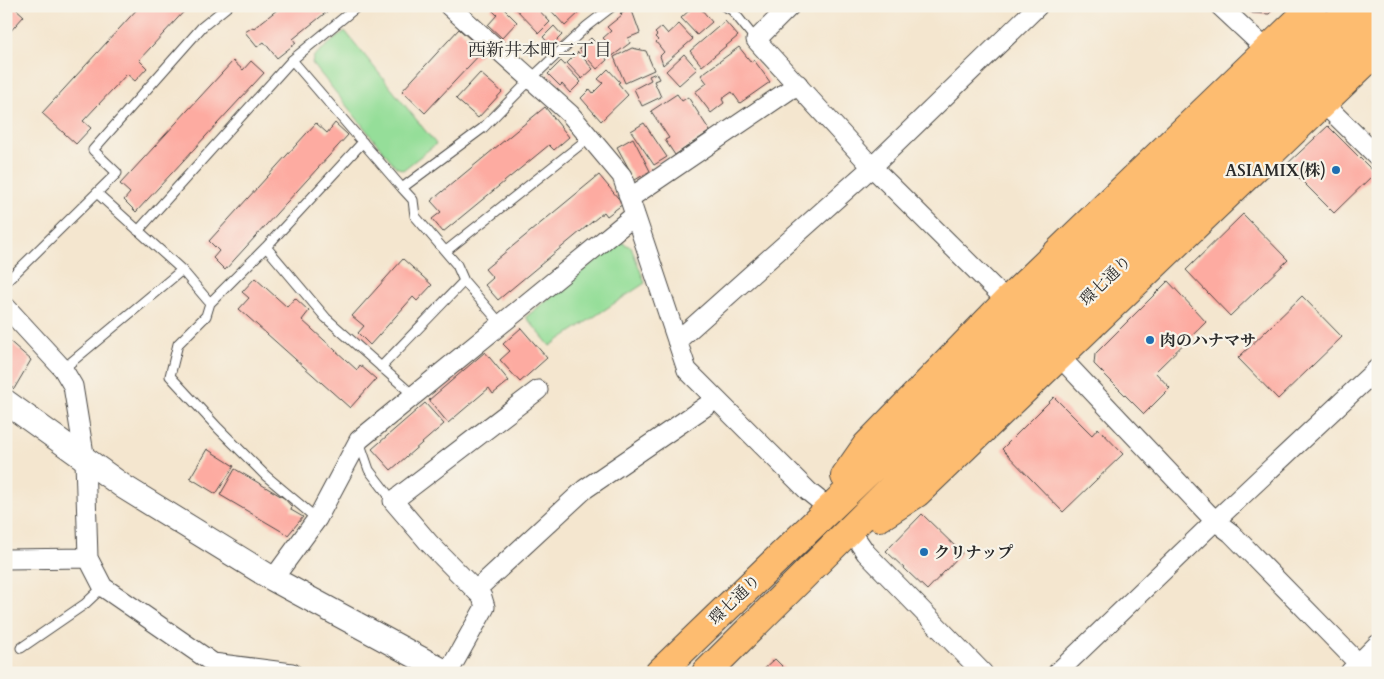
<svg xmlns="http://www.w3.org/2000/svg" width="1384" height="679" font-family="Cardo,'Noto Serif JP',serif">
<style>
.green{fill:#95de99;stroke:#608462}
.building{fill:#fdaba1}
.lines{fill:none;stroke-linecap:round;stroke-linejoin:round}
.service-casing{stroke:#494744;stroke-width:11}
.minor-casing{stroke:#494744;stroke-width:21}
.tertiary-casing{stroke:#494744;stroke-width:26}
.primary-casing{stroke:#494744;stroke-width:30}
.service{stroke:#fff;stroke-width:9}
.minor{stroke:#fff;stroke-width:19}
.tertiary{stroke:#fff;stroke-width:24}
.primary{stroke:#fdbc70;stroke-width:28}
.poi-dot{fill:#1f6fb2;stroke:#f7f3e8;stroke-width:2}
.labels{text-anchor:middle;stroke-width:4.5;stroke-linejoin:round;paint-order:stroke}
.poi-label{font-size:16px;font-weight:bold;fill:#2b2b2b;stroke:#f7f3e8;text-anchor:start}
.street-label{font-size:16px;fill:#2b2b2b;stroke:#f7f3e8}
.neighbourhood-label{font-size:18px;fill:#2b2b2b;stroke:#f7f3e8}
</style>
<rect width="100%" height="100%" fill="#f7f3e8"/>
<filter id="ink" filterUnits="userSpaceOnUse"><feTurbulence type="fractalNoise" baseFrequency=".02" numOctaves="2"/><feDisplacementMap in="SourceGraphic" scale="10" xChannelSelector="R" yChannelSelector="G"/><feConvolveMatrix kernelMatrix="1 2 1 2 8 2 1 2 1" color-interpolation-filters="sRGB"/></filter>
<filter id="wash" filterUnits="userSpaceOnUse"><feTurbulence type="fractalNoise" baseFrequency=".0096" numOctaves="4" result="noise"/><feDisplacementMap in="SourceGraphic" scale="20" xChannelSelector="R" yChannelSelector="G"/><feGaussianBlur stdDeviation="1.12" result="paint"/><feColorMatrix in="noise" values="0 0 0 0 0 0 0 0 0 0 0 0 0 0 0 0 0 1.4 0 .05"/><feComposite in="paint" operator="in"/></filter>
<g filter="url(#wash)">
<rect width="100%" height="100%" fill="#f4e6cf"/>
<!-- green -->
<path class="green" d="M345,31L436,144L403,170L396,167L312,63L314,56Z
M619,241L631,247L645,283L550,346L526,317Z"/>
<g id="blocks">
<!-- building -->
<path class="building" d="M6,6H13L24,16L8,34L6,33Z
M140,6H189L139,60L147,68L135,81L127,74L83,121L91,128L76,144L42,113Z
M282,6H334L293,39L296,43L277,58L264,42L257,47L245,32L253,27L254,28Z
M494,6H509L505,10L517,22L502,38L488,25L497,15L491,9Z
M513,6H535L550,22L539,33Z
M547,6H576L581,11L565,26Z
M1246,6H1276L1269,14L1252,13Z
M693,7L702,10L712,22L697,35L681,18Z
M631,8L640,33L628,38L630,43L611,57L608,53V43L603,38L611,31L607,27L622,15L620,13Z
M725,21L738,36L702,66L690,51Z
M679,24L693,39L663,65L660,56L664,52L656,42L658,40L655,37L657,35L655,33L662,27L668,34Z
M554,26L562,35L551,46L543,37Z
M459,29L483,51L425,113L402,91Z
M591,38L602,49L607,60L597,69L579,49Z
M739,47L751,62L754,60L770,82L740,103L732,92L722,99L724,103L711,113L695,92L707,83L701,75Z
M632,48L646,51L654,70L625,83L614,57Z
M578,52L593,69L582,79L567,63Z
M684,54L697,69L679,85L666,71Z
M233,61L243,70L251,61L264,73L136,212L124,200L130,193L120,184Z
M561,61L581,82L570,93L562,84L560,86L548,74Z
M608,69L620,82L618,83L628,95L601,121L581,98L590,89L593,93L603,83L598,79Z
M480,73L502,92L478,118L456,99Z
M656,73L659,79L654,81L661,97L642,106L634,89L651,80L649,76Z
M677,94L682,101L688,97L710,131L675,155L665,140L669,138L651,111Z
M545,107L569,137L554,150L549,145L443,232L432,219L441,212L431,201Z
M316,123L327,133L335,123L348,135L225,270L213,258L219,251L209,241Z
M644,123L667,157L654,165L631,131Z
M1328,126L1375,173L1334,213L1286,165Z
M633,138L650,171L635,180L617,147Z
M599,175L623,204L607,216L604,212L498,300L485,285L493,278L485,269Z
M1243,214L1288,260L1230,316L1186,270Z
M403,259L432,285L417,301L413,297L370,345L358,333L364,326L352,316Z
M255,278L287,307L295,298L309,311L302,320L357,370L360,365L376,379L350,408L239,309L249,298L242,292Z
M1168,281L1206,322L1155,372L1170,388L1144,414L1094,364L1095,354Z
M1302,296L1342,337L1278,399L1238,358Z
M521,328L547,358L520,382L500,360L510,351L503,344Z
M6,338L31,360L14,389L6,382Z
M485,352L509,381L493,394L489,388L448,423L429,400Z
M1054,397L1092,435L1098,428L1123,454L1063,512L1002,449Z
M425,403L444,424L391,470L372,449Z
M207,449L234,466L216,494L190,478Z
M235,469L284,498L292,507L291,510L303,517L288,535L220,495Z
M922,514L962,553L927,590L886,551Z
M775,659L789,673H760Z"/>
</g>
</g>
<g filter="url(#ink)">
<use href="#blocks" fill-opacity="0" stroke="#494744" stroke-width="1"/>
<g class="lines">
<!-- service casing -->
<g class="service-casing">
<path id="service" d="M724,6L732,10L756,40
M292,60L402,188L483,128L536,74L587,26L613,6
M402,188L413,200L415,216L457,265L464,281L501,324
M98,194L182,270L210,303L206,316L178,344L170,376L218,428L266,476L317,519
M138,231L292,60L358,6
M266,247L326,318L413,395
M446,251L590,137
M6,282L117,173L93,150L202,27L228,6
M210,303L266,247L363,142
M381,367L464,281
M63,369L182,270
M359,441L369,470L393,501
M21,648L85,604L103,587"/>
</g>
<!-- minor casing -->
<g class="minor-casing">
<path id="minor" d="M449,6L570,114L622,176L687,370L809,492L825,505
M790,6L756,40L872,167L1007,301
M1220,6L1267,50
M1323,103L1378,157
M630,198L798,84
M6,307L63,369L73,386L85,460L88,558L103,587L213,663L292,673
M677,341L872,167L1038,6
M1059,356L1215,521L1231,533L1368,673
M853,534L866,553L983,673
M6,559L88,558
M273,579L317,519L359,440L635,215
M476,590L585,489L715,400
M1350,672L1378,644
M448,673L485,607L482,597L429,543L393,501L538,390
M1057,673L1215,521L1378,368"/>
</g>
<!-- tertiary casing -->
<g class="tertiary-casing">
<path id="tertiary" d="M6,402L124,487L273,579L447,673"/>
</g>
<!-- primary casing -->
<g class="primary-casing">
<path id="primary" d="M845,476L866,446L1007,301L1313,6
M880,517L917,493L1378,50
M659,673L1352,6
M706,673L985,395L1378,16"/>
</g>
<!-- service -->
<use href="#service" class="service"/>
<!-- minor -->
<use href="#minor" class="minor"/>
<!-- tertiary -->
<use href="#tertiary" class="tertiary"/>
<!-- primary -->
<use href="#primary" class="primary"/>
</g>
</g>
<!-- markers -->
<g class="poi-dot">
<circle cx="1336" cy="170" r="5"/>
<circle cx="1150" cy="340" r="5"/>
<circle cx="924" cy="552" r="5"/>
</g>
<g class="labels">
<!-- poi labels -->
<g class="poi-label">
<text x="1326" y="176" text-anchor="end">ASIAMIX(株)</text>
<text x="1160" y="346">肉のハナマサ</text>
<text x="934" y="558">クリナップ</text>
</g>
<!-- street labels -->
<g class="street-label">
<text transform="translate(1105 280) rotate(-44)" y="6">環七通り</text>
<text transform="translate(734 599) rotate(-44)" y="6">環七通り</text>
</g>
<!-- neighbourhood labels -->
<g class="neighbourhood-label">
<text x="540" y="56">西新井本町二丁目</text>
</g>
</g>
<!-- margin -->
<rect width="1384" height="679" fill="none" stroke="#f7f3e8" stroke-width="25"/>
</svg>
